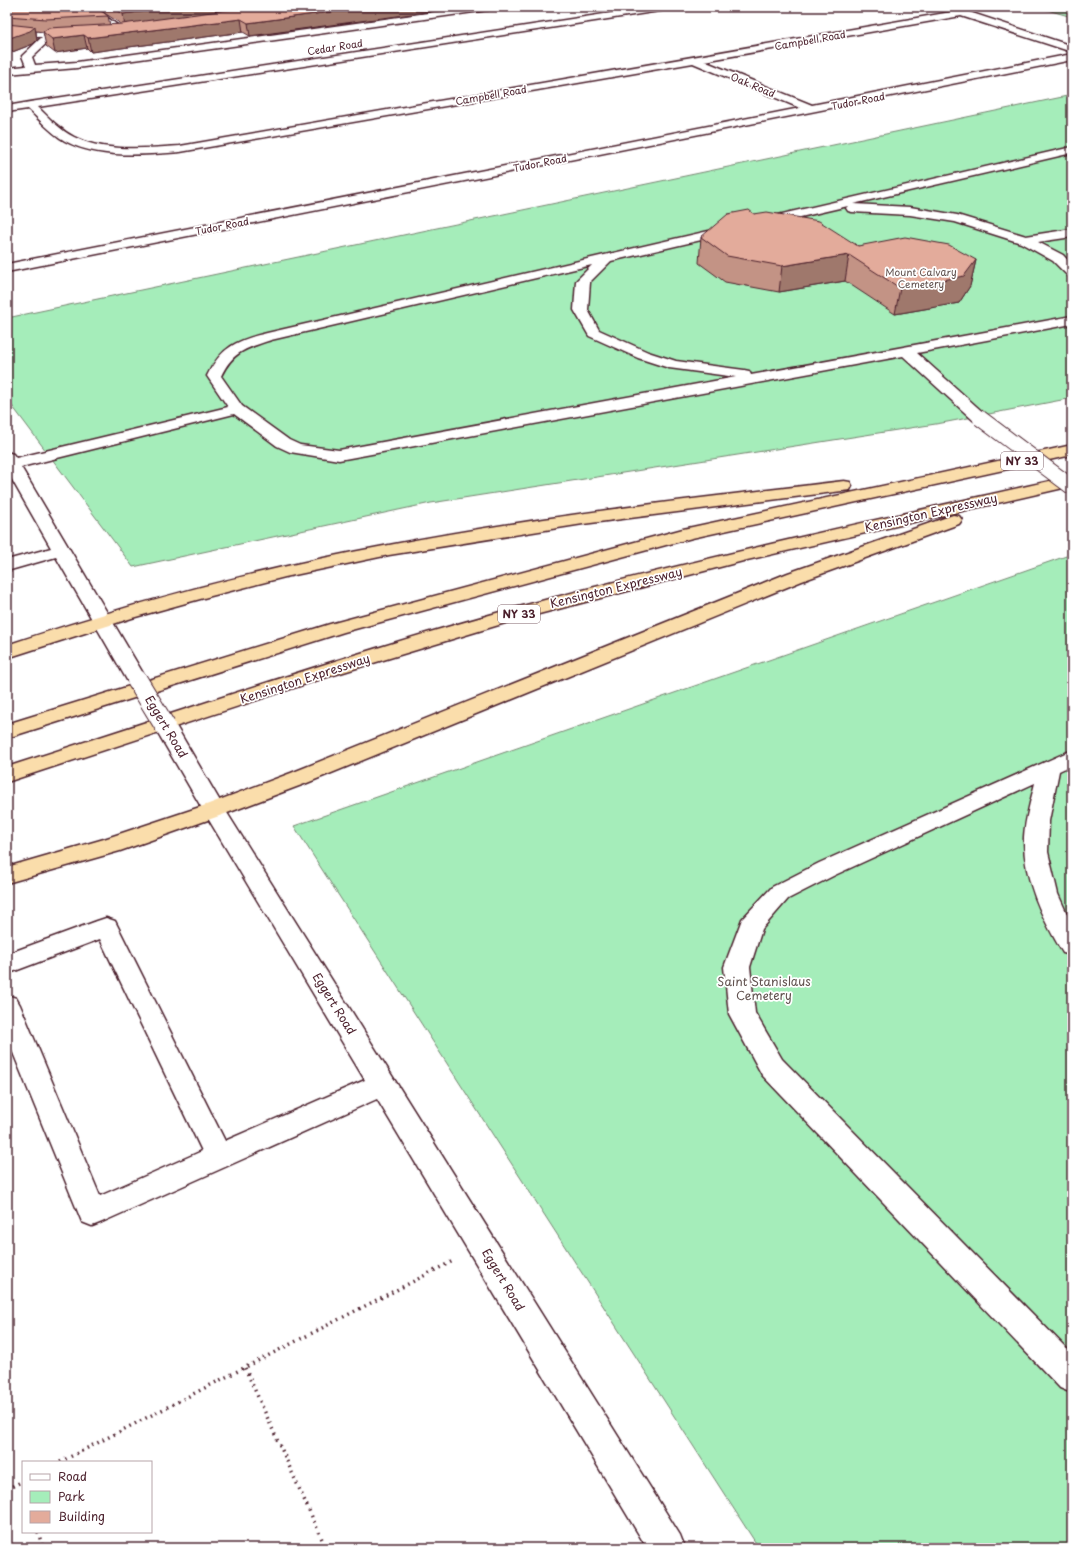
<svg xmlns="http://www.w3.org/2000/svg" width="1079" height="1555" font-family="'Playpen Sans',sans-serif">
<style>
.green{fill:#a5edba;stroke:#788672}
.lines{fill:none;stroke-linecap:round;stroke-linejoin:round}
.minor-casing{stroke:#4a1f2b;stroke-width:3}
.highway-casing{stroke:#4a1f2b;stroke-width:3}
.path{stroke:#4a1f2b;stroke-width:3.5;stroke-dasharray:1.5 4.5;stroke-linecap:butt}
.minor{fill:#fff;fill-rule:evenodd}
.highway{fill:#faddab;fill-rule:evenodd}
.minor-bridge-far1-casing{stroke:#4a1f2b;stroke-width:17;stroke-linecap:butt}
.minor-bridge-casing{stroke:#4a1f2b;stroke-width:22;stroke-linecap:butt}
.minor-bridge-far1{stroke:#fff;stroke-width:15}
.minor-bridge{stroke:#fff;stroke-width:20}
.wall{fill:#c39385;stroke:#4a1f2b;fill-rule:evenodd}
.shaded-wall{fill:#9f786c;stroke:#4a1f2b}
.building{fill:#e3ab9b;stroke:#4a1f2b}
.labels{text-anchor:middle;stroke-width:3.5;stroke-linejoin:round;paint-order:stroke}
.far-street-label{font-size:10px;fill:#4a1f2b;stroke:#fff}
.far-park-label{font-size:10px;fill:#61524f;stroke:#fff}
.shield{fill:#fff;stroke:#80626b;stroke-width:1}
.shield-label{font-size:11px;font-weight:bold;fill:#4a1f2b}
.street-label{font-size:12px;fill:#4a1f2b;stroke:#fff}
.park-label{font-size:12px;fill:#61524f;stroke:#fff}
</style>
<rect width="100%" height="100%" fill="#fff"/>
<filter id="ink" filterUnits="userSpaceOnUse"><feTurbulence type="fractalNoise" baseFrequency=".025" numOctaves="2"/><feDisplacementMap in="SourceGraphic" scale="8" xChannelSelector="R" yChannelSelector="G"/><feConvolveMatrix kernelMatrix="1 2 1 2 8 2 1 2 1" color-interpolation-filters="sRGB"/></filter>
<g filter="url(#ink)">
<!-- green -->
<path class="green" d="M1037,7H1072V17Z
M1072,95V398L942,423L431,503L133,567L7,399V318Z
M1072,554V1548H759L294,826Z"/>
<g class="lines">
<!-- minor casing -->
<g class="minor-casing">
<path id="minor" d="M84,7H93L128,33L124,36L121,35Z
M470,7H492L488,10L77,68L7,74V68L26,66L22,56L42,37L7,36V30L75,33L79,36L75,39L52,38L32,57L35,65L77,62Z
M650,7H670L666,10L38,107C49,118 60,130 74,137C105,153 146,148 180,146L951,12L945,9L947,7L966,11L1072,46V52L961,16L704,61L812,105L1072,54V60L7,272V264L800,108L693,63L180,152C143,155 99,159 65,141C51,133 40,120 28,109L7,112V106L30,102Z
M1072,147V153L853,204L910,207L957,215L1026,236L1072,229V237L1038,242L1063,255L1072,265V276L1067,275L1053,261L1021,243L955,222L910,215L852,212L848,211L846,208L848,206L611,261L590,282L588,310L599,330L648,352L676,361L744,370L749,371L751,375L1072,316V324L917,353L986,415L988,418L986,421H974L903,356L339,460L290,452L277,446L234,414L21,467L147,680L144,684L137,686L130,684L127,680L56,557L7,571V560L51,548L7,471V452L13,454L16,458L228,407L207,376C221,347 237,340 267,333ZM592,265L576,281L574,310L589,336L638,358L669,368L736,377L339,450L300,445L289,440L242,406L221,376C233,351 247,348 271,340Z
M165,719L172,721L176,726L224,808L680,1535L685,1548H647L377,1099L102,1222L92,1226L82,1222L7,1038V995L16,998L20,1005L100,1196L202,1151L100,939L7,974V954L97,921L106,918L115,921L225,1141L365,1080L203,810L154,726L158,721Z
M1072,750V765L1059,771L1049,821L1048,852L1058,894L1072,925V955L1063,953C1042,918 1023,879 1024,837C1025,819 1031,800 1035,783L835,875L788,899L762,929L750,967L755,1013L782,1059L1072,1354V1393L1060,1388L762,1075L729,1014L724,967L742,919L772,887L819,863Z"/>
</g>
<!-- highway casing -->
<g class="highway-casing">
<path id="highway" d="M1072,445V455L692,538L344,632L7,738V724L330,624L683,529Z
M1072,476V486L747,560L512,621L327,677L7,782V767C171,715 334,658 500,612C689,560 881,519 1072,476Z
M844,481L850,482L852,486L850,490L583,524L389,555L285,577L211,596L132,618L7,658V645C132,603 259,569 389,545C539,516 692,499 844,481Z
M953,515L959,516L962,520L959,524L802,581L307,783L222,815L120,851L7,883V867L104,839L206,805L291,773L788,573Z"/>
</g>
<!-- path -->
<path class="path" d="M245,1368L326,1548
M60,1462L453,1261
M7,1489L23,1481
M38,1532L43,1548"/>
<!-- minor -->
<use href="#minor" class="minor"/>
<!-- highway -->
<use href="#highway" class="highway"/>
<!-- minor-bridge-far1 casing -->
<g class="minor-bridge-far1-casing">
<path id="minor-bridge-far1" d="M980,418L1072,487"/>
</g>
<!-- minor-bridge casing -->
<g class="minor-bridge-casing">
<path id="minor-bridge" d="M137,680L165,726"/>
</g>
<!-- minor-bridge-far1 -->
<use href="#minor-bridge-far1" class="minor-bridge-far1"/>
<!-- minor-bridge -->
<use href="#minor-bridge" class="minor-bridge"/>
</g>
<!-- wall -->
<path class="wall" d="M12,7H464L250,36L243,32L91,52L87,48L55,53L46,46L43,32L36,31L37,40L33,44L7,54V9ZM100,10L121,24L110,25L108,16Z
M754,214L858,246L976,260L970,286L959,303L895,314L845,281L779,292L725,282L699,263L701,237Z"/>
<!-- shaded-wall -->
<path class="shaded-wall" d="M180,7H281L125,27L123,14Z
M367,7H464L250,36L248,23Z
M241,19L243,32L91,52L88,38Z
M35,27L37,40L33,44L7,54V39Z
M84,35L87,48L55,53L52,39Z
M849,255L845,281L779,292L782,266Z
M976,260L970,286L959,303L895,314L900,288Z"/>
<!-- building -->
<path class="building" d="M12,7H96L108,16L46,19L7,16V9Z
M112,7H180L123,14Z
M249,7H367L248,23L241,19L88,38L84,35L52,39L43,32L48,28L122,24Z
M7,24L35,27L30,31L7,39Z
M749,210L754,214L767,212L819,221L858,246L905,237L949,245L976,260L964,276L900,288L849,255L782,266L727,256L701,237L728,214Z"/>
</g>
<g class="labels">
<!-- far-street labels -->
<g class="far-street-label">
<text transform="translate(810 40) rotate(-10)" y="4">Campbell Road</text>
<text transform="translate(335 47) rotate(-9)" y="4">Cedar Road</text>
<text transform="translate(753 85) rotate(23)" y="4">Oak Road</text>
<text transform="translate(491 95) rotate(-10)" y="4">Campbell Road</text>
<text transform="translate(858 101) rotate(-11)" y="4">Tudor Road</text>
<text transform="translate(540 163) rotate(-11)" y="4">Tudor Road</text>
<text transform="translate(222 226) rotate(-11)" y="4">Tudor Road</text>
</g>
<!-- far-park labels -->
<g class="far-park-label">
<text x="921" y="276">Mount Calvary<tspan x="921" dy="12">Cemetery</tspan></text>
</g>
<!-- shield labels -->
<g class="shield">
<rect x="1001" y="452" width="42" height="18" rx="3"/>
<rect x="498" y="605" width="42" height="18" rx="3"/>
</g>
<g class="shield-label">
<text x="1022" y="465">NY 33</text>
<text x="519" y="618">NY 33</text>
</g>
<!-- street labels -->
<g class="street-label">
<text transform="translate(931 513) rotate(-13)" y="4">Kensington Expressway</text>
<text transform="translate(616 588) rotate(-14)" y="4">Kensington Expressway</text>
<text transform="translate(305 679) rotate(-18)" y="4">Kensington Expressway</text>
<text transform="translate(166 727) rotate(59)" y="4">Eggert Road</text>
<text transform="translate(334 1004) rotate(58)" y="4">Eggert Road</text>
<text transform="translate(503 1280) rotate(59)" y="4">Eggert Road</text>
</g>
<!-- park labels -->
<g class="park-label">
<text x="764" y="986">Saint Stanislaus<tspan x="764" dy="14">Cemetery</tspan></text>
</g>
</g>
<!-- margin -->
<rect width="1079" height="1555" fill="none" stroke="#fff" stroke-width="24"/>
<rect x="12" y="12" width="1055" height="1531" fill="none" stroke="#4a1f2b" stroke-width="1.5" filter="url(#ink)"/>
<!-- legend -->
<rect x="22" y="1461" width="130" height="72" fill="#ffffff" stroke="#b7a5aa"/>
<rect x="30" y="1474" width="20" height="6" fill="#ffffff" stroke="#b7a5aa"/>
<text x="58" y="1481" font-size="12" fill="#4a1f2b">Road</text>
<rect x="30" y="1491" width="20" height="12" fill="#a5edba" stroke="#b7a5aa"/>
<text x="58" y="1501" font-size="12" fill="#4a1f2b">Park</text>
<rect x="30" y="1511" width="20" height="12" fill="#e3ab9b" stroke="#b7a5aa"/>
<text x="58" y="1521" font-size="12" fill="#4a1f2b">Building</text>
</svg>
